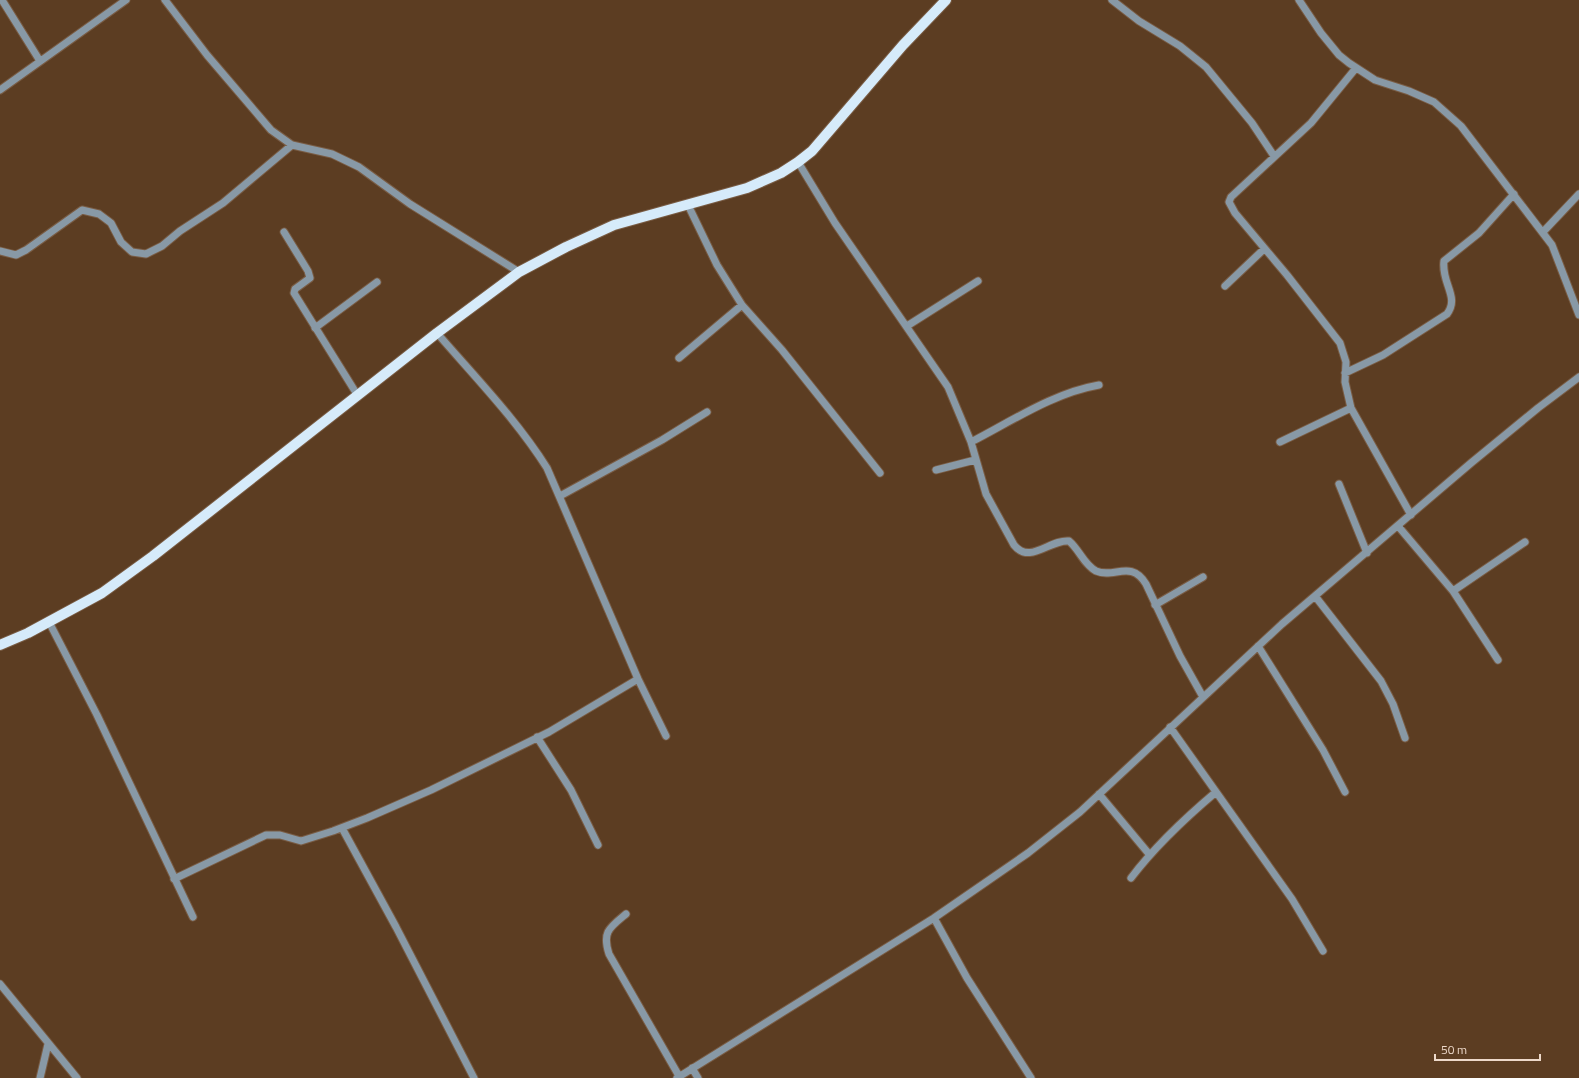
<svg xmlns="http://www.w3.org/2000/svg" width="1579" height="1078" font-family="'Titillium Web',sans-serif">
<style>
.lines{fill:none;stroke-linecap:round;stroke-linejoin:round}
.minor-casing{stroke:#795c44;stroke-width:9}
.major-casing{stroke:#795c44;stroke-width:12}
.minor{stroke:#8899a6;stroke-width:7}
.major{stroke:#d6ebfa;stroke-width:10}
</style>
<rect width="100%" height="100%" fill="#5c3d22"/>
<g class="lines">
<!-- minor casing -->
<g class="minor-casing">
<path id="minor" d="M2,0L40,61
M165,0L207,55L271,130L292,145L332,154L359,167L410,204L519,272
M1112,0L1139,21L1180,46L1206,67L1252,123L1274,156
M1299,0L1321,33L1339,55L1349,63L1375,80L1409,91L1434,102L1461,126L1552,245L1579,315
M1356,68L1311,123L1231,197L1229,202L1235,213L1287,275L1340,343L1346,362L1345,382L1351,408L1411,515
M0,90L126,0
M798,162L835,223L948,387L971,442L986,494L1014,545C1030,565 1050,539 1069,541C1079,549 1084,565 1096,571C1114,579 1131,559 1146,584L1180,656L1203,697
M688,205L717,265L742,305L782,350L880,473
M284,232L308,271L310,278L295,289L294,293L358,396
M1543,232L1579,194
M0,251L16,255L26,250L82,210L99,214L111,223L121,242L132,252L146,254L162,246L180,231L223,203L292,145
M1225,286L1264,249
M907,326L978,281
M315,328L377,282
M437,333C475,377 516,419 547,468L638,679L666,736
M679,358L742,305
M1345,373L1383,355L1447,314C1460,297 1441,283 1444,261L1479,233L1514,194
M971,442C1012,421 1053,393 1099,385
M1280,442L1351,408
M936,470L975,460
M1339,484L1367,553
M560,496L662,440L707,412
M1398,526L1453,591L1498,660
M1453,591L1525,542
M1315,596L1381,681L1393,704L1405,738
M1155,605L1203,577
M49,622L97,715L193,917
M1258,646L1323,750L1345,792
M1170,727L1292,899L1323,951
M537,737L571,790L598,845
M1099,794L1149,854
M342,828L396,927L474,1078
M1131,878C1156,845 1184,819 1216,792
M174,879L266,835H280L301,841L333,831L367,818L431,790L549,732L638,679
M626,914C609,928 602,932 609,954L679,1076
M934,918L967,978L1031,1078
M0,984L77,1078
M692,1068L698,1078
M40,1078L48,1044
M677,1078L934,918L1028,853L1080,812L1282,624L1471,463L1538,408L1579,377"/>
</g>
<!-- major casing -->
<g class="major-casing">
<path id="major" d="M0,645L28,633L102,593L153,556L437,333L519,272L566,247L614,225L747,188L781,173L798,162L812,151L903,45L946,0"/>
</g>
<!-- minor -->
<use href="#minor" class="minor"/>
<!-- major -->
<use href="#major" class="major"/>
</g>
<!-- scale -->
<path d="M1435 1054v6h105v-6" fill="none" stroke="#edd9ca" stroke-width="2"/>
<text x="1441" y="1054" font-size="12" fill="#edd9ca" stroke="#5c3d22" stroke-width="3" paint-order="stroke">50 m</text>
</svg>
